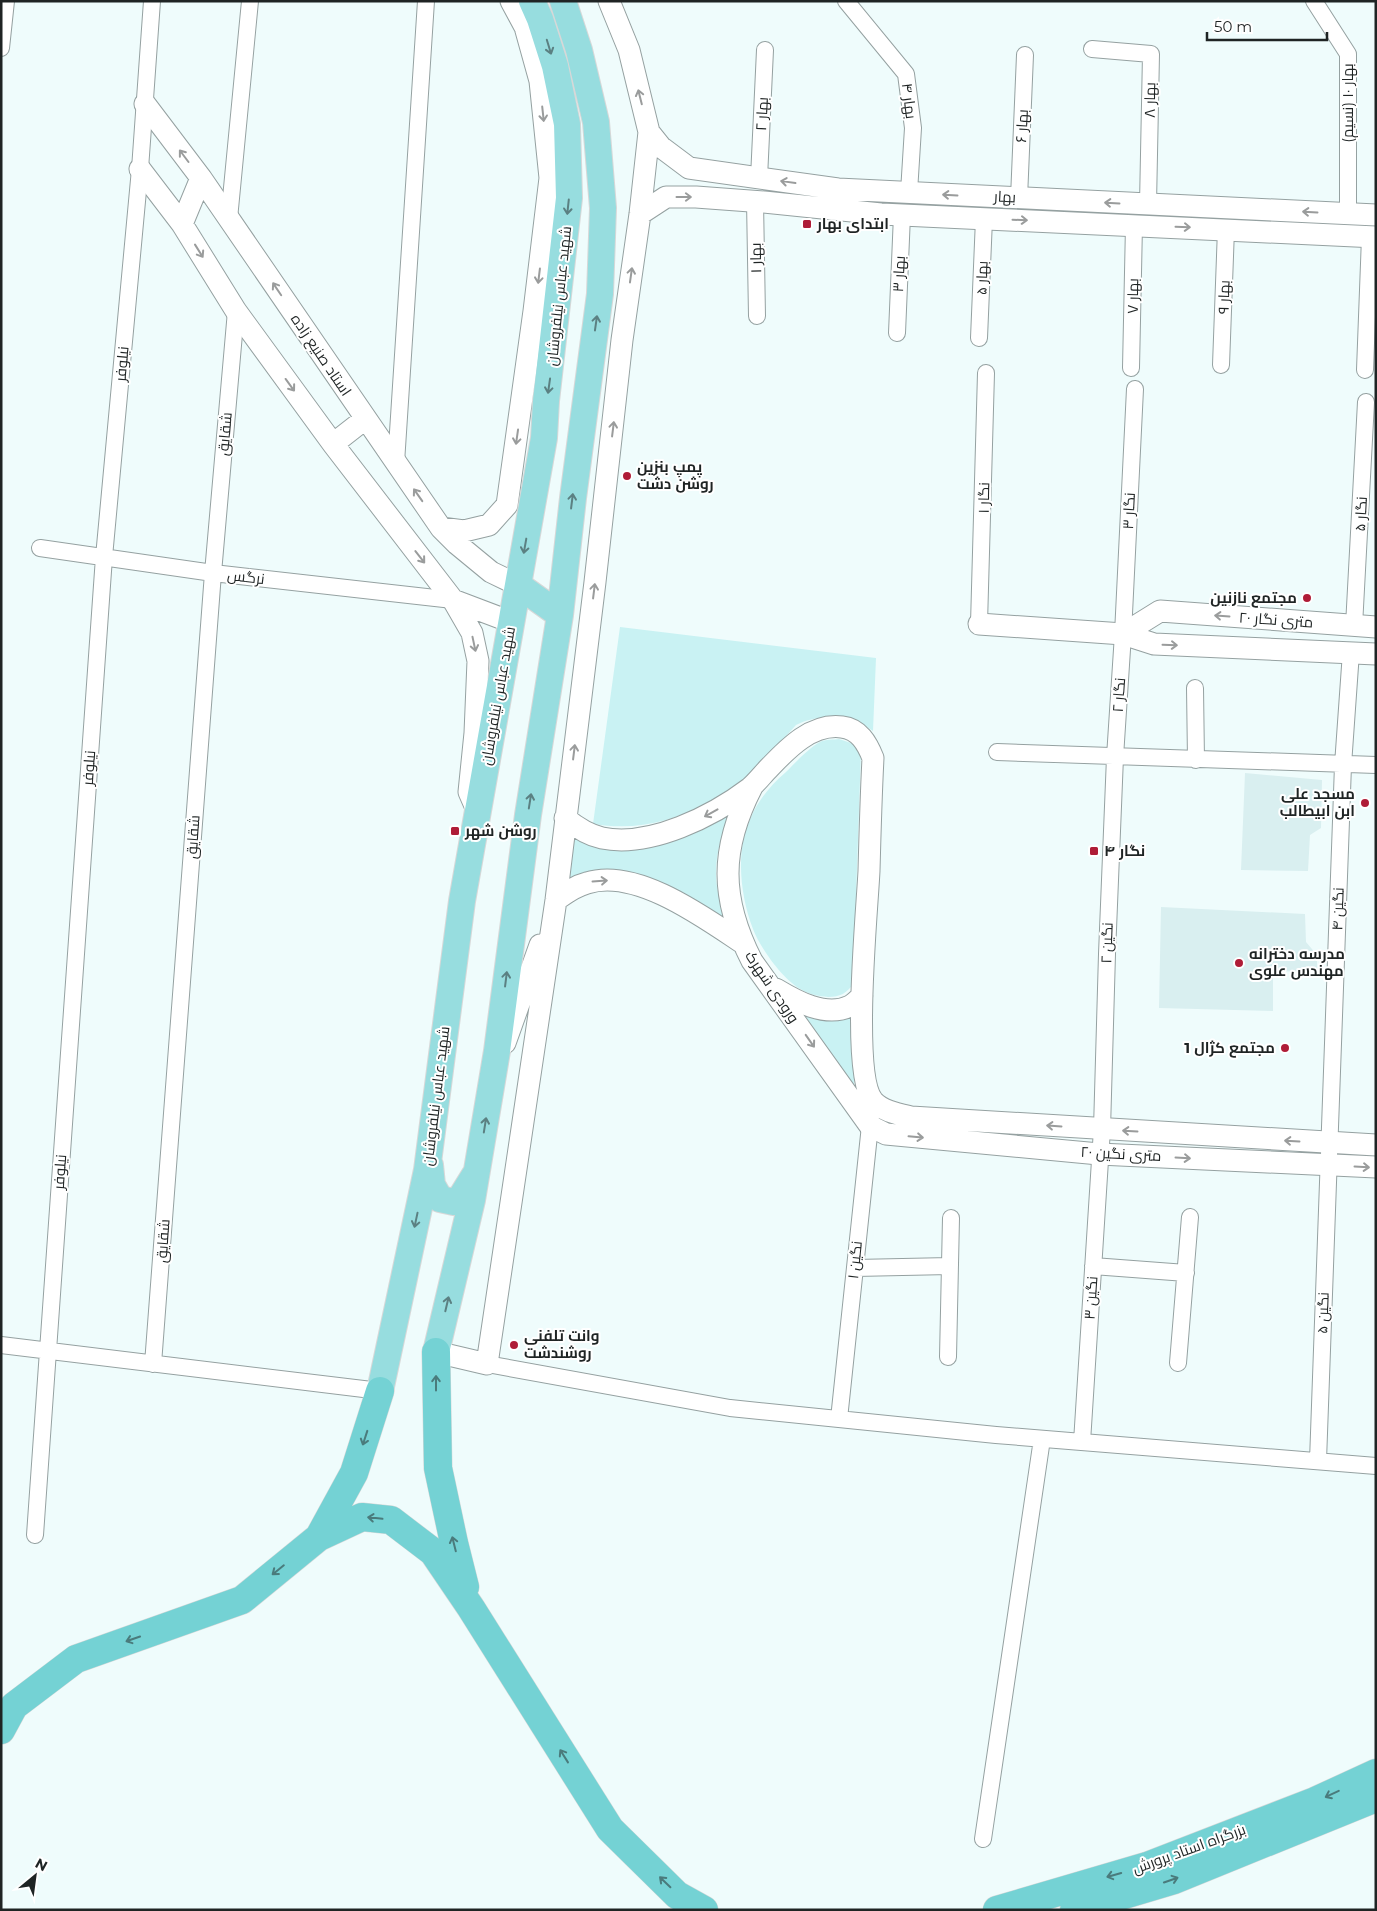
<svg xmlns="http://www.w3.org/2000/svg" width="1377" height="1911" font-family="Montserrat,Cairo,sans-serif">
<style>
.built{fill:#d9eff0}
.green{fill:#c9f2f3}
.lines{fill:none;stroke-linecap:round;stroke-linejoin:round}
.minor-casing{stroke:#95a1a1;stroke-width:18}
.tertiary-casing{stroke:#95a1a1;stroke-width:23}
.primary-casing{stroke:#d7d8d8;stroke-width:28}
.trunk-casing{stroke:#d7d8d8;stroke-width:29}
.minor{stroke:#fff;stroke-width:16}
.tertiary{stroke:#fff;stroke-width:21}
.primary{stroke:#97dddf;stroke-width:26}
.trunk{stroke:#74d2d4;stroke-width:28}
.oneway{stroke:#5b8082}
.oneway2{stroke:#9a9c9c}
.oneway3{stroke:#4a7b7c}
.poi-dot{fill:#af1c37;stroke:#fff;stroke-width:2}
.labels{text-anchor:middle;stroke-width:4;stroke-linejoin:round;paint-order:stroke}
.street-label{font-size:15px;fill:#1f2424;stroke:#fff}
.poi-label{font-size:15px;font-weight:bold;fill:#1f2424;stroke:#fff;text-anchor:start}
</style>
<rect width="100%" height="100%" fill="#effcfc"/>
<!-- built -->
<path class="built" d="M1245,773L1322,780L1321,828L1310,835L1308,871L1241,870Z
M1161,907L1305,914L1306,942L1317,955V972L1273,971V1011L1159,1008Z"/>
<!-- green -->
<path class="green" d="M620,627L876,658L873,731C851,715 820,713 796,725C775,748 754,775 728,793C722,797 715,800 708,803C671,822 635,831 593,824Z
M839,739L854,744L861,751L853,984C847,993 840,997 828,997C819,996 811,995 802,990C784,981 760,948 753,929C740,895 735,850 751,817C759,799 771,785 786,772C794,764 811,746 820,742C825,739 834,740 839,739Z
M731,811C721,836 713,860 717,887C719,899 725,912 729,924L702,905L565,883L569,833L664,842L685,837L704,829Z
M799,1008L856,1012L854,1089Z"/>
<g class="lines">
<!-- minor casing -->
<g class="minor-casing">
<path id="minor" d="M846,1L906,74L913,128L909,192
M1314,1L1348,54V214
M1,48L6,1
M1092,49L1151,54L1148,204
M759,178L765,50
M1019,198L1025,55
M755,201L757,316
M229,219L250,1
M897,333L902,215
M979,338L984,219
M1221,365L1226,229
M1131,368L1134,225
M1365,370L1370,237
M396,463L426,1
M40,548L213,573L453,600
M979,624L986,373
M1354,626L1366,402
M1195,688L1196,760
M997,752L1376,765
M1093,1266L1186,1273
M855,1268L950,1266
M1,1345L380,1391
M948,1357L951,1218
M1178,1363L1190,1217
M153,1364L213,573L236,311
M487,1364L730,1408L996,1435L1376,1466
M839,1419L871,1116
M1082,1442L1102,1129L1107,954L1115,757L1123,634L1135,389
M1318,1461L1343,765L1351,652
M35,1535L104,557L140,169L152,1
M983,1839L1042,1439"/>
</g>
<!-- tertiary casing -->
<g class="tertiary-casing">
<path id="tertiary" d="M145,104L201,178L441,528L457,544L491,572L518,585
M649,132L661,147L689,168L838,189L1376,215
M140,169L182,224L236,311L333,444L453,600L511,622
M640,214L666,197H696L764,202L881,214L1376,237
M182,224L201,178
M333,444L365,419
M441,528L464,531L489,525L507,505L534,311L550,178L540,81L525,27L511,1
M453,600L472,633L478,661L475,733L469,792L476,808
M979,624L1123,634L1154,644L1376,654
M1123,634L1160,611L1376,627
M752,787C720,849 720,898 752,961L870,1126L886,1134L1099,1154L1376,1167
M565,818C576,827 588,835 602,838C650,848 713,816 750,788C757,782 763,774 769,768C788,748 812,723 842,727C859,729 867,743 873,758C871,796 870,833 869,871C867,912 851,1074 873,1101C882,1111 898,1114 911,1117L1376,1145
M556,900C566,893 575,886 587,883C636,867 705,918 744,944
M776,989C796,1001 826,1018 850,1006C854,1004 858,1000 862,996
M505,1043L540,945
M436,1352L487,1364L556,900L595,582L622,340L640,214L649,132L629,50L609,1"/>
</g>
<!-- primary casing -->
<g class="primary-casing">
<path id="primary" d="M518,585L560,615
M430,1165L432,1185L440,1199L454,1202L461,1197L474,1176
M436,1352L472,1200L497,1051L528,815L560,615L573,498L600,294L603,208L596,122L579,50L563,1
M380,1391L427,1170L462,901L544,438L546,401L569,198L567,124L555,66L540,19L532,1"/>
</g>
<!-- trunk casing -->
<g class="trunk-casing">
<path id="trunk" d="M436,1352L438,1468L454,1543L465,1587
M319,1537L362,1517L391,1520L433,1552L471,1608L610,1829L677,1895L704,1910
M1,1730L14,1706L76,1659L242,1600L319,1537L354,1473L380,1391
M997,1910L1147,1866L1315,1801L1376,1773
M1074,1910L1174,1880L1376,1798"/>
</g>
<!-- minor -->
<use href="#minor" class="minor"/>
<!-- tertiary -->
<use href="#tertiary" class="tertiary"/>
<!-- primary -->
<use href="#primary" class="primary"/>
<!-- trunk -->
<use href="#trunk" class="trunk"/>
</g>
<!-- one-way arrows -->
<defs><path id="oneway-shaft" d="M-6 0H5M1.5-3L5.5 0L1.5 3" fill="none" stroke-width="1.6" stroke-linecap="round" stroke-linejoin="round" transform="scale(1.25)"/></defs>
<g class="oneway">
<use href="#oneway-shaft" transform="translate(549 47) rotate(73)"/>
<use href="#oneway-shaft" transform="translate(568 207) rotate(96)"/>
<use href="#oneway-shaft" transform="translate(596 323) rotate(-82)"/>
<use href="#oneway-shaft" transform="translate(549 386) rotate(98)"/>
<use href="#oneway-shaft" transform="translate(572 501) rotate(-83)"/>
<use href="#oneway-shaft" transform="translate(525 546) rotate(100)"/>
<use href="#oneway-shaft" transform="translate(530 801) rotate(-81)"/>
<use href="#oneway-shaft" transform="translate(506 979) rotate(-83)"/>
<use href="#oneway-shaft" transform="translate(485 1125) rotate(-81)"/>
<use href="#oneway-shaft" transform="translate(416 1220) rotate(102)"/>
<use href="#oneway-shaft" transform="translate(447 1304) rotate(-77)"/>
</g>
<g class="oneway2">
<use href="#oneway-shaft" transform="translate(640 97) rotate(-104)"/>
<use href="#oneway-shaft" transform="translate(543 114) rotate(84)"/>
<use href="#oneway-shaft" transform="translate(184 156) rotate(-127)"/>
<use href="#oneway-shaft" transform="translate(788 182) rotate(-172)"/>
<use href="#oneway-shaft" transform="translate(950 195) rotate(-177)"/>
<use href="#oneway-shaft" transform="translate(684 197)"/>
<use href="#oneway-shaft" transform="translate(1112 203) rotate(-177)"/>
<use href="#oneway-shaft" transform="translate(1310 212) rotate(-177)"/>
<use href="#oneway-shaft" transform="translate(1020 220) rotate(2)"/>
<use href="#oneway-shaft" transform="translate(1183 227) rotate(2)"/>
<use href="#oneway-shaft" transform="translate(199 251) rotate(58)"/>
<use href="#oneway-shaft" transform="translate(631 275) rotate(-82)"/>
<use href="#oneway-shaft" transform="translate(539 276) rotate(97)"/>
<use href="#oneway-shaft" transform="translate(277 289) rotate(-124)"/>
<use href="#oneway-shaft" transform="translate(290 385) rotate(54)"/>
<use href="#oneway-shaft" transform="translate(613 429) rotate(-83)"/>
<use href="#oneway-shaft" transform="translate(517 437) rotate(98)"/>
<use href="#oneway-shaft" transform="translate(418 495) rotate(-125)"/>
<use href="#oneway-shaft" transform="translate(420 557) rotate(52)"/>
<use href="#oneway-shaft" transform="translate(594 591) rotate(-83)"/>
<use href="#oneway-shaft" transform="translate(1222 616) rotate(-176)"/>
<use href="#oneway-shaft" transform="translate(474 644) rotate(78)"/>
<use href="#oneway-shaft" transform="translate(1170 645) rotate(2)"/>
<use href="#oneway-shaft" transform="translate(574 752) rotate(-83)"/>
<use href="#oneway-shaft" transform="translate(711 813) rotate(151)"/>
<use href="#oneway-shaft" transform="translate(600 881) rotate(-4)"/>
<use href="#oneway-shaft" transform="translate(810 1041) rotate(55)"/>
<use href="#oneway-shaft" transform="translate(1054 1126) rotate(-176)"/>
<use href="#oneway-shaft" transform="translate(1130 1131) rotate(-177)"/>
<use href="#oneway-shaft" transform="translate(916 1137) rotate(5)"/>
<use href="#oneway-shaft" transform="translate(1292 1141) rotate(-177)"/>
<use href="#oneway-shaft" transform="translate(1183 1158) rotate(3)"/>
<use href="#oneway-shaft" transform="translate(1362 1167) rotate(3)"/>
</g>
<g class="oneway3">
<use href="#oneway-shaft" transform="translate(436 1383) rotate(-90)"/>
<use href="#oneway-shaft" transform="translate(365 1438) rotate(108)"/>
<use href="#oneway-shaft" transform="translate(375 1518) rotate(-174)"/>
<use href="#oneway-shaft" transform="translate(454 1544) rotate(-104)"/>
<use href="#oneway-shaft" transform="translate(278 1570) rotate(141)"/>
<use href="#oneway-shaft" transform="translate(133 1639) rotate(161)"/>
<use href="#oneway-shaft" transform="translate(564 1756) rotate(-122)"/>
<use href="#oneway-shaft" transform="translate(1332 1794) rotate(155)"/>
<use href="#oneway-shaft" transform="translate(1114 1875) rotate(164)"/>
<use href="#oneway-shaft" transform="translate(1171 1880) rotate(-19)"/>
<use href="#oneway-shaft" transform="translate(665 1882) rotate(-136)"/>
</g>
<!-- markers -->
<g class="poi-dot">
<rect x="802" y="219" width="10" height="10" rx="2.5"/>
<circle cx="627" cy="476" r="5"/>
<circle cx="1307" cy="598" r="5"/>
<circle cx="1365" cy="803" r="5"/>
<rect x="450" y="826" width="10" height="10" rx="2.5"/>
<rect x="1089" y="846" width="10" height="10" rx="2.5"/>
<circle cx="1239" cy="963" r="5"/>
<circle cx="1285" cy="1048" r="5"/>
<circle cx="514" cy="1345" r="5"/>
</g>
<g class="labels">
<!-- street labels -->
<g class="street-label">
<text transform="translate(1150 100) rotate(-89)" y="5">بهار ۸</text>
<text transform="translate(909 101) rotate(83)" y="5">بهار ۴</text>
<text transform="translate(1348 103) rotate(-90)" y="5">بهار ۱۰ (نسیم)</text>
<text transform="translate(762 114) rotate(-87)" y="5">بهار ۲</text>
<text transform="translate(1022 126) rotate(-87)" y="5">بهار ۶</text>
<text transform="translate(1005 197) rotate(3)" y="5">بهار</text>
<text transform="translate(756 258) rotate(-91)" y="5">بهار ۱</text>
<text transform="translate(899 274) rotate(-87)" y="5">بهار ۳</text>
<text transform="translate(982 278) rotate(-88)" y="5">بهار ۵</text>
<text transform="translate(559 296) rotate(-84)" y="5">شهید عباس نیلفروشان</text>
<text transform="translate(1133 296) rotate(-89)" y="5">بهار ۷</text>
<text transform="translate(1224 297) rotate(-88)" y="5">بهار ۹</text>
<text transform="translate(321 355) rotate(56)" y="5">استاد صنیع زاده</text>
<text transform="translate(122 364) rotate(-85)" y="5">نیلوفر</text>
<text transform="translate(225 434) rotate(-85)" y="5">شقایق</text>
<text transform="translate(984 498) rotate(-89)" y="5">نگار ۱</text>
<text transform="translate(1129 511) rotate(-87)" y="5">نگار ۳</text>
<text transform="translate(1361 514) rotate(-87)" y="5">نگار ۵</text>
<text transform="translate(246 577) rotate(7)" y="5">نرگس</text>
<text transform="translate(1276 620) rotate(4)" y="5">۲۰ متری نگار</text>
<text transform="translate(1119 695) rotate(-86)" y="5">نگار ۲</text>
<text transform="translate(498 696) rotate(-80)" y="5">شهید عباس نیلفروشان</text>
<text transform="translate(89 768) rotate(-86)" y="5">نیلوفر</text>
<text transform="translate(193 837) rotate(-86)" y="5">شقایق</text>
<text transform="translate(1338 909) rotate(-88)" y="5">نگین ۴</text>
<text transform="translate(1107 943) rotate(-88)" y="5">نگین ۲</text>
<text transform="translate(772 987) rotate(56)" y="5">ورودی شهرک</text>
<text transform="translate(436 1096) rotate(-83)" y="5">شهید عباس نیلفروشان</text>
<text transform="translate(1121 1154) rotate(3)" y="5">۲۰ متری نگین</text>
<text transform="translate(60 1172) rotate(-86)" y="5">نیلوفر</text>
<text transform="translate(163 1241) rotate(-86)" y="5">شقایق</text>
<text transform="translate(855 1260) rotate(-84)" y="5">نگین ۱</text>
<text transform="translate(1091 1298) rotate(-86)" y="5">نگین ۳</text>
<text transform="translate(1323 1313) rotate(-88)" y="5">نگین ۵</text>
<text transform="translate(1189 1849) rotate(-20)" y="5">بزرگراه استاد پرورش</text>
</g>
<!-- poi labels -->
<g class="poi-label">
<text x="817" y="229">ابتدای بهار</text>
<text x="637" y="472">پمپ بنزین<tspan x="637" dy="17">روشن دشت</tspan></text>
<text x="1297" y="603" text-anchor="end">مجتمع نازنین</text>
<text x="1355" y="799" text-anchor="end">مسجد علی<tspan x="1355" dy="17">ابن ابیطالب</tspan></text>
<text x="465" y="836">روشن شهر</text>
<text x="1104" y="856">نگار ۴</text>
<text x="1249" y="959">مدرسه دخترانه<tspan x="1249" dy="17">مهندس علوی</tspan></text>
<text x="1275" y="1053" text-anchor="end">مجتمع کژال 1</text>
<text x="524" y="1341">وانت تلفنی<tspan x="524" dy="17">روشندشت</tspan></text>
</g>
</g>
<!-- border -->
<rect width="1377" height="1911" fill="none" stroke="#1f2424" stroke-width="5"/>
<!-- north arrow -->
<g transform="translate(35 1876) rotate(29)" stroke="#ffffff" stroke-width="4" paint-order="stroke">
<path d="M0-4L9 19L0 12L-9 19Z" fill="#1f2424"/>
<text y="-8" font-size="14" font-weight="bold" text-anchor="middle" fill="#1f2424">N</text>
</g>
<!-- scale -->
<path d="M1207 32v8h120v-8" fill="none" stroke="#1f2424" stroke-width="2.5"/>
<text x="1214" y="32" font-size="15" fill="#1f2424" stroke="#ffffff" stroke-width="4" paint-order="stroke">50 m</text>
</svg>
